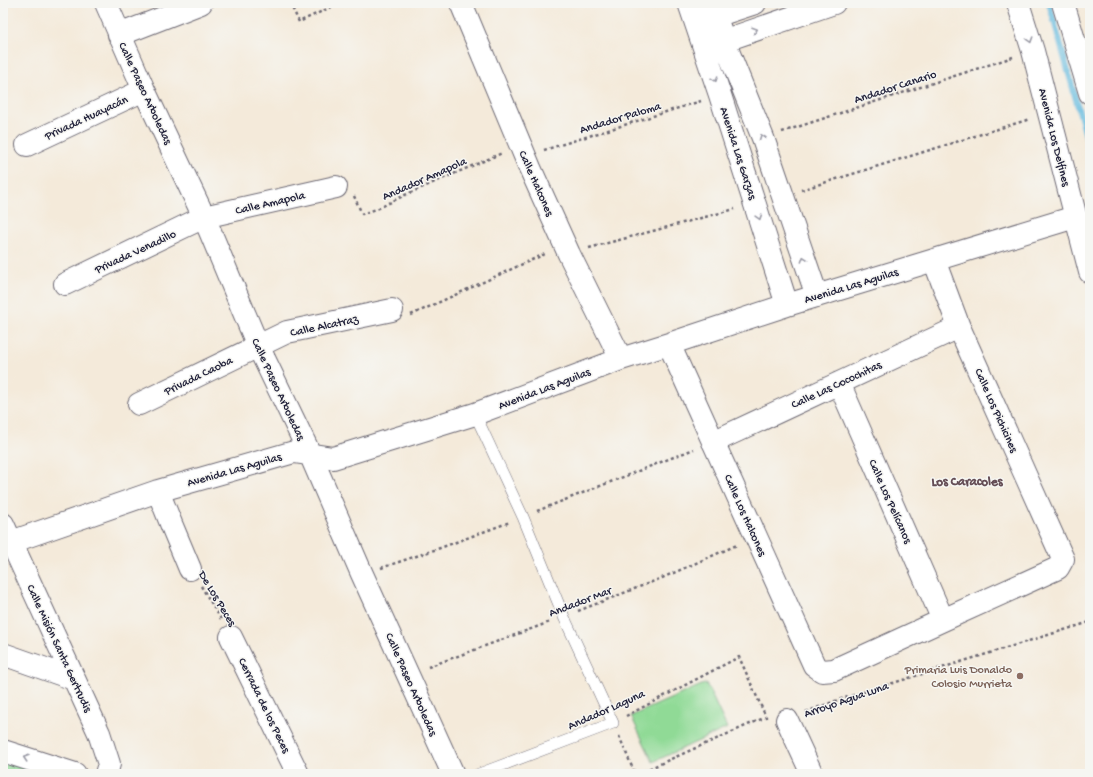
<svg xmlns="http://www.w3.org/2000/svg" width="1093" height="777" font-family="'Gochi Hand',sans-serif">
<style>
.green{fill:#90da96;stroke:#597e68}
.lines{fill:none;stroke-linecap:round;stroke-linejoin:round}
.stream{stroke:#61b9de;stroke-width:6}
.service-casing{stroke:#6c6873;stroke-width:12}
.minor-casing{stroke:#6c6873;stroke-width:24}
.tertiary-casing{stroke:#6c6873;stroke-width:24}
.primary-casing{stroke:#6c6873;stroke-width:24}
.path{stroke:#6c6873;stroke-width:2.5;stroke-dasharray:3 3;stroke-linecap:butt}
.service{stroke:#fff;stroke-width:11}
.minor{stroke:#fff;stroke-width:22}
.tertiary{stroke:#fff;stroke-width:22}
.primary{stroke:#fff;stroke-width:22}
.oneway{stroke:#9c9ca7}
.education-dot{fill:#8d6e63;stroke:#f6f6f2;stroke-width:1.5}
.labels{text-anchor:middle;stroke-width:3;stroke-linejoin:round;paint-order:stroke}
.street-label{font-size:12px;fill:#22223b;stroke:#f6f6f2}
.education-label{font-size:12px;fill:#785e54;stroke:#f6f6f2;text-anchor:end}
.neighbourhood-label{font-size:13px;font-weight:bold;fill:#644d55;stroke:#f6f6f2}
</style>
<rect width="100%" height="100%" fill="#f6f6f2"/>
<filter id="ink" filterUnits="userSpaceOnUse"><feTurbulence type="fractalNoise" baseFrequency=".025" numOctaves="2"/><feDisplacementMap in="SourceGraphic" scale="8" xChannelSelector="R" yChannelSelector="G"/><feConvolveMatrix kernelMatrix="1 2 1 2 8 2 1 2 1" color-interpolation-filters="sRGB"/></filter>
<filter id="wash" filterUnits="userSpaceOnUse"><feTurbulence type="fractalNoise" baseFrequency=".012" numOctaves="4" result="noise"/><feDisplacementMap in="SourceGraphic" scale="16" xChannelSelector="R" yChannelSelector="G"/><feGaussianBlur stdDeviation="0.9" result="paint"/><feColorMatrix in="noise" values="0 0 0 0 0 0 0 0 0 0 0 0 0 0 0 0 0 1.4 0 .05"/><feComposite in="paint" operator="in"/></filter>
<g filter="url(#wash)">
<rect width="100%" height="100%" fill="#f4eada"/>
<!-- green -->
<path class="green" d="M706,683L727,728L653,762L631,716Z
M3,757L53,774H3Z"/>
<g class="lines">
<!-- stream -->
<path class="stream" d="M1049,3L1090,150"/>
</g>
</g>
<g filter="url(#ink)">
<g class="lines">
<!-- service casing -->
<g class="service-casing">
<path id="service" d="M475,414L523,517L564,617L613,723L479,774"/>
</g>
<!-- minor casing -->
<g class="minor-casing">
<path id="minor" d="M106,3L144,90L204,217L258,346L310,454L362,574L453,774
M461,3L530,168L569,254L621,359
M689,3L720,95L787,305
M711,3L724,41L763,138L817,296
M703,20L755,3
M119,35L201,3
M711,45L834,3
M27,145L144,90
M65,284L204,217L336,187
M669,344L814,665L822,671L834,670L943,620L1058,568L1063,559L959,327L934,260
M839,383L943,620
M139,404L287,332L392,310
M713,442L959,327
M158,491L172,526L190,569
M3,524L99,733L109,764L106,774
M11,542L158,491L294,452L333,458L475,414L621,359L669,344L787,305L1075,217
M231,637L298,774
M3,654L74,679
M787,720L812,774"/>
</g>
<!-- tertiary casing -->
<g class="tertiary-casing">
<path id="tertiary" d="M1018,3L1033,51L1090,272
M1063,3L1090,93"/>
</g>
<!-- primary casing -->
<g class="primary-casing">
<path id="primary" d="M3,751L75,774"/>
</g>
<!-- path -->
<path class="path" d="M290,3L299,22L340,3
M782,132L1013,57
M544,150L701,101
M801,190L1030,119
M354,196L362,214L379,208L405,195L502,153
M589,248L735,209
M411,315L547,253
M537,511L694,449
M381,568L440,548L510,522
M201,586L221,619
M578,611L662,578L737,545
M428,667L550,622
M806,712L838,700L1090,622
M626,716L739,657L766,717L637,774
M619,736L635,774"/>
<!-- service -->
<use href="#service" class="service"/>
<!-- minor -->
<use href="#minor" class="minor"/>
<!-- tertiary -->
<use href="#tertiary" class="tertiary"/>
<!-- primary -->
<use href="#primary" class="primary"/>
</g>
<!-- one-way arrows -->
<defs><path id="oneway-chevron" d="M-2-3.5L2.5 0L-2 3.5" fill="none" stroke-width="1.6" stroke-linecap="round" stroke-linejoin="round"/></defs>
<g class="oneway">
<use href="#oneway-chevron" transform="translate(755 30) rotate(-19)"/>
<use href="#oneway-chevron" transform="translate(1030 40) rotate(73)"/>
<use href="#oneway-chevron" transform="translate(715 79) rotate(71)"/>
<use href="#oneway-chevron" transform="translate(762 137) rotate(-111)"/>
<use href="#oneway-chevron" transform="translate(759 217) rotate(73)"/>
<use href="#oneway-chevron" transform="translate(804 259) rotate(-109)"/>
<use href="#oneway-chevron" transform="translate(26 758) rotate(-162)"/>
</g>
</g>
<!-- markers -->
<circle class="education-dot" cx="1020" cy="676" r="4"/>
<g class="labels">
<!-- street labels -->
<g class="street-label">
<text transform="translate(895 86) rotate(-18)" y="4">Andador Canario</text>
<text transform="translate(146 93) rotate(65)" y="4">Calle Paseo Arboledas</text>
<text transform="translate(86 117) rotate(-25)" y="4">Privada Huayacán</text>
<text transform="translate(620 117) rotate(-17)" y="4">Andador Paloma</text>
<text transform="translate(1055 137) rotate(76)" y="4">Avenida Los Delfines</text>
<text transform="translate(739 153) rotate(72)" y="4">Avenida Las Garzas</text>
<text transform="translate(424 178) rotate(-24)" y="4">Andador Amapola</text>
<text transform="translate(537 183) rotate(66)" y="4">Calle Halcones</text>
<text transform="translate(270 202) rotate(-13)" y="4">Calle Amapola</text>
<text transform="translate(135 251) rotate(-25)" y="4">Privada Venadillo</text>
<text transform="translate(851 285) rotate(-17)" y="4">Avenida Las Aguilas</text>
<text transform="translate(324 325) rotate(-12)" y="4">Calle Alcatraz</text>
<text transform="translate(198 375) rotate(-26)" y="4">Privada Caoba</text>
<text transform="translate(836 384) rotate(-25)" y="4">Calle Las Cocochitas</text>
<text transform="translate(544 388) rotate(-21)" y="4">Avenida Las Aguilas</text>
<text transform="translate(279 389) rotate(65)" y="4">Calle Paseo Arboledas</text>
<text transform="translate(997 410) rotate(66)" y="4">Calle Los Pichicines</text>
<text transform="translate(234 469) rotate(-16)" y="4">Avenida Las Aguilas</text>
<text transform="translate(891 501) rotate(66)" y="4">Calle Los Pelícanos</text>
<text transform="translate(746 515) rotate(66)" y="4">Calle Los Halcones</text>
<text transform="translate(218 598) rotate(59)" y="4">De Los Peces</text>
<text transform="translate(580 601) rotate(-21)" y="4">Andador Mar</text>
<text transform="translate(60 648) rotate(65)" y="4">Calle Misión Santa Gertrudis</text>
<text transform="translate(412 684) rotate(66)" y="4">Calle Paseo Arboledas</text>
<text transform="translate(846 699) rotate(-19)" y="4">Arroyo Agua Luna</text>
<text transform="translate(265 705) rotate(64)" y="4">Cerrada de los Peces</text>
<text transform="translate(606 709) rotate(-24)" y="4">Andador Laguna</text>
</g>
<!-- education labels -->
<g class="education-label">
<text x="1012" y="673">Primaria Luis Donaldo<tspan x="1012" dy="14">Colosio Murrieta</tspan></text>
</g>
<!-- neighbourhood labels -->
<g class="neighbourhood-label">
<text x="967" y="485">Los Caracoles</text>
</g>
</g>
<!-- margin -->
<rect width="1093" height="777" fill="none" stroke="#f6f6f2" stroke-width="16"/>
</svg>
